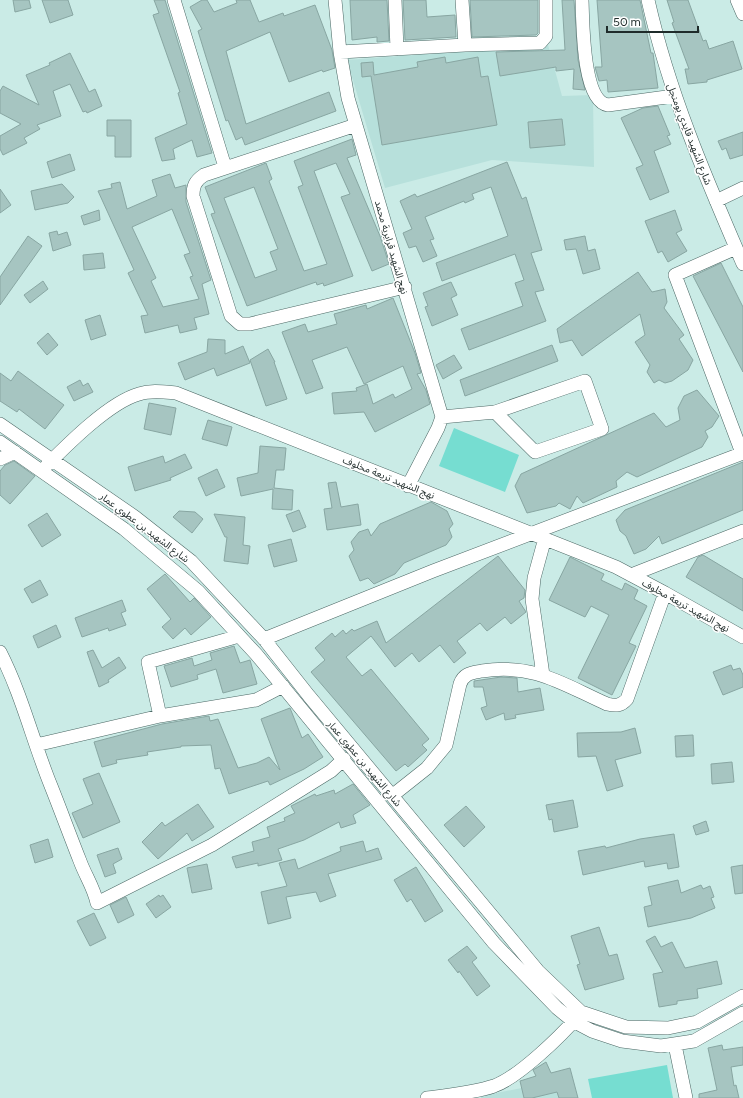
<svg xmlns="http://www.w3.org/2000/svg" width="743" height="1098" font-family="Figtree,'Noto Sans Arabic',sans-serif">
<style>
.built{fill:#b7e0db}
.green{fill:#76ddd1}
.building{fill:#a6c5c1;stroke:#88a6a2;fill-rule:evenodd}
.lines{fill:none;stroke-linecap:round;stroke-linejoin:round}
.minor-casing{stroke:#4c6865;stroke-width:14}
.minor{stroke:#fff;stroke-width:13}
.labels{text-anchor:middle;stroke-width:3;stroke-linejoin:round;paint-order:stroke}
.street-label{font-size:10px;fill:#1f2b2a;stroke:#fff}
</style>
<rect width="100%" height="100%" fill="#caebe6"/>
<!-- built -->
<path class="built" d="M548,45L562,96L593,95L594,167L492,160L385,188L347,60Z
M572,1078L578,1098H481V1096Z"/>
<!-- green -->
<path class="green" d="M454,428L519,455L505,492L439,466Z
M667,1065L673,1098H592L588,1079Z"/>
<!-- building -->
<path class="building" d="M13,0H29L31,8L15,12Z
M42,0H68L73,15L50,23Z
M154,0H165L212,153L197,157L192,140L173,149L175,159L162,161L155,138L187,124L178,93L180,92L153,15L159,13Z
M202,0H207L214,12L237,3L236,0H250L259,22L283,13L284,16L315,5L332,50L335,68L323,72L322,70L289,82L270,32L226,51L246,124L329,92L336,111L245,145L242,137L236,140L228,120L226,121L206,57L198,31L202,29L190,7Z
M350,0H387L389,41L377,42V37L352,40Z
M403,0H426L427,17L455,15L456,37L405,40Z
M470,0H538V33L536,35L472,37Z
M562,0H574L578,60L585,90L573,89L574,69L556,71V67L500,76L496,52L565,50Z
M597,0H640L651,53H653L658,88L608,92L607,80L599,81L595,67H602Z
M667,0H688L703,41L706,40L709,49L733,41L742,69L707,80V82L688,84L685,69H689L672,23L674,22Z
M70,53L89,92L95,89L102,106L87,113L86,111L83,112L70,84L53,91L61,116L37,125L40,129L24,138L27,143L3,155L0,149V136L21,124L0,113V91L3,86L39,105L26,75L50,65L49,63Z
M445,57L446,63L478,57L481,77L488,76L497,125L382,145L371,76L362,77L361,63L373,62L374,75L418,67L417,62Z
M658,106L670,135L667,136L671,144L654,151L669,192L650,200L636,168L643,165L621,118L643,108Z
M562,119L565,145L530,148L528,122Z
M107,120H131V157H115V136H107Z
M743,132V155L730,159L726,148L722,150L718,141Z
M352,139L356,155L347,158L380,236L389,264L372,271L341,197L350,194L336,163L314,171L353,276L324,286L323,283L317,285L316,282L247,306L211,214L215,213L205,187L266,163L272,179L269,181L304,271L327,264L298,187L303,185L294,161ZM254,187L278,249L270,252L277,270L255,278L224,198Z
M70,154L75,170L52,178L47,162Z
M507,162L522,199L526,197L542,250L531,253L544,290L535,292L546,321L469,350L461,329L523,306L515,283L524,280L515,254L442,281L436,263L508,236L491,187L472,194L474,199L465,203L464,201L425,217L434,239L430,240L437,256L423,262L416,246L409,248L403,233L412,229L400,201L415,194L417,197Z
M170,174L175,188L186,185V202L211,280L202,284L209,314L194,318L197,329L180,333L178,325L145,333L141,316L148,315L128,273L134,270L98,191L112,188L111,184L120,182L127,209L157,196L152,180ZM172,209L190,253L184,255L193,276L190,277L199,299L163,307L151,281L156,278L132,227Z
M62,184L74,197L68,203L35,210L31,191Z
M0,189L11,205L0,213Z
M99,210L100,220L84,225L81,216Z
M675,210L682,230L676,233L687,251L668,262L662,251L658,253L645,221Z
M57,231L58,235L67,232L71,245L53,251L49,233Z
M28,236L42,246L0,305V277Z
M585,236L588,251L595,249L600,269L583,274L576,249L566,250L564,240Z
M103,253L105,268L84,270L83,255Z
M721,263L743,307V372L693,276Z
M638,272L652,292L665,289L667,302L664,308L684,335L679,339L693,360L688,370L672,381L665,383L659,380L654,383L647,372L650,365L635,342L645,335L640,314L582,356L572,340L560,343L557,329Z
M43,281L48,289L30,303L24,295Z
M451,282L457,295L451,298L458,315L432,326L425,307L428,306L423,293Z
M393,298L415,353L421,373L417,374L426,390L430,404L375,432L364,412L334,414L332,393L357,391L356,388L367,384L373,404L393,394L395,398L412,389L403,366L364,384L347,347L312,360L323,388L306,394L282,332L305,324L308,332L337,324L334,314L366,305L367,309Z
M100,315L106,335L91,340L85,320Z
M48,333L58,345L47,355L37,343Z
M208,339L225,340V354L243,346L250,363L217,376L214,368L185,380L178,363L207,352Z
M552,345L558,361L465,396L460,380Z
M268,349L275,362H274L287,399L266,406L250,360Z
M454,355L462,368L443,379L436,365Z
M18,371L64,405L45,429L19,409L17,412L0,401V373L11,381Z
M80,380L83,386L88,383L93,392L74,401L67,387Z
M697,390L719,416L712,427L705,431L708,437L702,447L637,477L627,472L616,481L617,487L583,503L577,496L570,509L559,503L556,506L527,513L515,486L521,474L654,413L666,427L680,420L678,408L684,396Z
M149,403L176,408L171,435L144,429Z
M208,420L232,427L227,446L202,439Z
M260,446L286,448L284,470H276L274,488L293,490L292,510L272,509L273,489L241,496L237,478L258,473Z
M185,454L192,468L170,478L171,480L135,491L128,467L163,456L165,463Z
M14,461L35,476L10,504L0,495V471L5,465Z
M743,462V510L662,544L659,536L646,549L634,554L626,536L620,531L616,520L625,510Z
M217,469L225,487L206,496L198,478Z
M336,482L341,507L358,504L361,525L327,530L324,509L332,508L328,483Z
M431,502L447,511L453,524L449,529L452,537L446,545L404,563L395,574L374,584L368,578L360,581L349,556L354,550L351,542L359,532L368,529L371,536L380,524Z
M299,510L306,527L293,532L286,515Z
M179,511L195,512L203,519L192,533L173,517Z
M47,513L61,535L42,547L28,525Z
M214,514L245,517L243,545L250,546L248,564L224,561L227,537H225Z
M291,539L297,561L274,567L268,545Z
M703,555L743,579V611L686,577L698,557Z
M498,556L525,590L524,598L519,601L526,612L511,624L505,617L487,631L480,623L457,641L466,653L454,663L440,645L419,662L412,653L395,667L371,636L346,657L362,676L371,669L429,739L422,745L427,750L408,767L405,764L396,771L311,672L325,660L315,648L332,633L335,637L343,630L346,634L352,629L354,631L377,621L386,643Z
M570,557L604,574L601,580L622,590L625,583L638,590L634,599L647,606L629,643L636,646L612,695L578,678L609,615L591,606L585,617L549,600Z
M165,574L190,602L194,598L211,617L191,635L185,628L173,639L162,627L171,619L147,589Z
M40,580L48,595L32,603L24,589Z
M122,600L126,611L121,613L126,625L109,631L108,628L82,637L75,618Z
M56,625L61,637L38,648L33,636Z
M234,646L240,663L250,660L257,684L223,693L216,669L197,675L198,679L171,687L164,666L192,658L194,666L212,660L210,653Z
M93,650L102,668L119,657L126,668L108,680L109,682L99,687L87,652Z
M731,665L733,670L740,668L743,675V687L723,695L713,672Z
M501,677L517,678L518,692L540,688L544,710L515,715L516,718L505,720L504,713L486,720L481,708L487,706L483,687H474V681Z
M290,708L302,738L308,734L323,757L304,769L270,785L268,781L229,794L220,768L215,769L211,745L181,746V747L147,752L148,755L116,760L117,763L102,767L94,742L162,724L209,716L210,721L218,719L238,768L257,763L269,757L280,770L261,719Z
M635,728L641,753L615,760L623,786L607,791L596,756L578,757L577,733L621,732Z
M693,735L694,756L676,757L675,736Z
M732,762L734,782L712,784L711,764Z
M99,773L120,822L83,838L72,813L93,804L83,779Z
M353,784L370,805L353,815L356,823L341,828L339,822L304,840L278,849L282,860L258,866V863L236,868L232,857L254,851L252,842L270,837L267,827L285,821L284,818L295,813L291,806L315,794L316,796L334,790L335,794Z
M573,800L578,827L554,832L552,819L549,820L546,805Z
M198,804L214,827L192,841L187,833L158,859L142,842L162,822L165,826Z
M466,806L485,827L464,847L444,825Z
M706,821L709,831L696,835L693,826Z
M674,834L679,867L668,869L667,863L645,867L644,861L583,875L578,851L605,846L606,848L640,839Z
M48,839L53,857L35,863L30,845Z
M363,841L366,852L378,848L382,859L328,874L336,896L320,902L316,892L286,897L291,918L268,924L261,892L287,886L279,863L295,859L298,869L341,851L340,847Z
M118,848L122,859L113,864L116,873L105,877L97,855Z
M207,864L212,889L192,893L187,868Z
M743,865V893L735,894L731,867Z
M416,867L443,911L425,922L411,899L407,902L394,880Z
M678,880L681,893L701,885L703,889L710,886L714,897L711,898L715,908L691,918L648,927L644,907L652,905L648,887Z
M159,895L160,897L163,895L171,907L156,918L146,904Z
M126,897L134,915L118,923L110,905Z
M94,913L106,938L90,946L77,921Z
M599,927L609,956L617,954L624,979L585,990L577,965L580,964L571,936Z
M655,936L661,947L672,942L685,968L717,961L722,984L697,989L698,998L677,1001V1004L659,1007L653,974L663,972L646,941Z
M467,946L477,958L472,962L490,986L477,996L459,971L458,973L448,960Z
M722,1045L723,1050L743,1047V1065L731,1067L734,1086L736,1085L739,1098H699V1094L717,1090L708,1048Z
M546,1062L551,1073L570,1068L578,1098H559L557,1092L532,1098H524L520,1081L536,1076L533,1070Z"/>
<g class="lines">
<!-- minor casing -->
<g class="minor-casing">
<path id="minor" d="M174,0L225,167
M335,0L340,52L348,98L442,417L438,428L408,486
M395,0L397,49
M462,0L465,45
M582,0C583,22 582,101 608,105L674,96
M648,0C669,93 705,176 743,264
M737,0L743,14
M340,52L465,45L540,43L546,36V0
M356,125L204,175C195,181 193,186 193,196L231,316L240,324H250L405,287
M716,201L743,188
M736,248L675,275L742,453
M442,417L495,412L535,452L602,429L585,381L495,412
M0,424L135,517L191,561L264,639L309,696L538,971L581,1012L626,1027L668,1028L697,1022L743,996
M0,442L124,529L198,591L256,654L494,943L557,1008L573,1021L592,1031L622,1041L661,1046L694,1041L743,1013
M0,459L15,452
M47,465C69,443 110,402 139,394C151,390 164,392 176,393L616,567L665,593L743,637
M631,575L743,531
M264,639L433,571L743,453
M0,652C22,695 33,742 51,786C61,811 70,836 80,861C85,875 94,888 97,903L212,845L331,771L344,759
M543,675L532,599L534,578L545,538
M160,716L148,662L239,636
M36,745L160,716L256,700L283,686
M393,795L427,768L446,745L460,684C464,673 472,673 482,671C534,663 562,684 607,704C616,706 621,706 627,699L665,593
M675,1045L686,1098
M427,1098C449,1095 473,1093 494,1086C519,1077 562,1035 579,1015"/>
</g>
<!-- minor -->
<use href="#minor" class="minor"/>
</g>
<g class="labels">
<!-- street labels -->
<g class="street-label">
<text transform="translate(690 134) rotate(69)" y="4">شارع الشهيد قايدي بومنجل</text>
<text transform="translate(392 247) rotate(74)" y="4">نهج الشهيد قرايرية محمد</text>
<text transform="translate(389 477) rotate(22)" y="4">نهج الشهيد تريعة مخلوف</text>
<text transform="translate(145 527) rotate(37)" y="4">شارع الشهيد بن عطوي عمار</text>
<text transform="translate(686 605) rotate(29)" y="4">نهج الشهيد تريعة مخلوف</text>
<text transform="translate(365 763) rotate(50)" y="4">شارع الشهيد بن عطوي عمار</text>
</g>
</g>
<!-- scale -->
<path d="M607 26v6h91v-6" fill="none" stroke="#1f2b2a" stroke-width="2"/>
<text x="613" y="26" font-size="12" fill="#1f2b2a" stroke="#ffffff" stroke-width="3" paint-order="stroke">50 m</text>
</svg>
